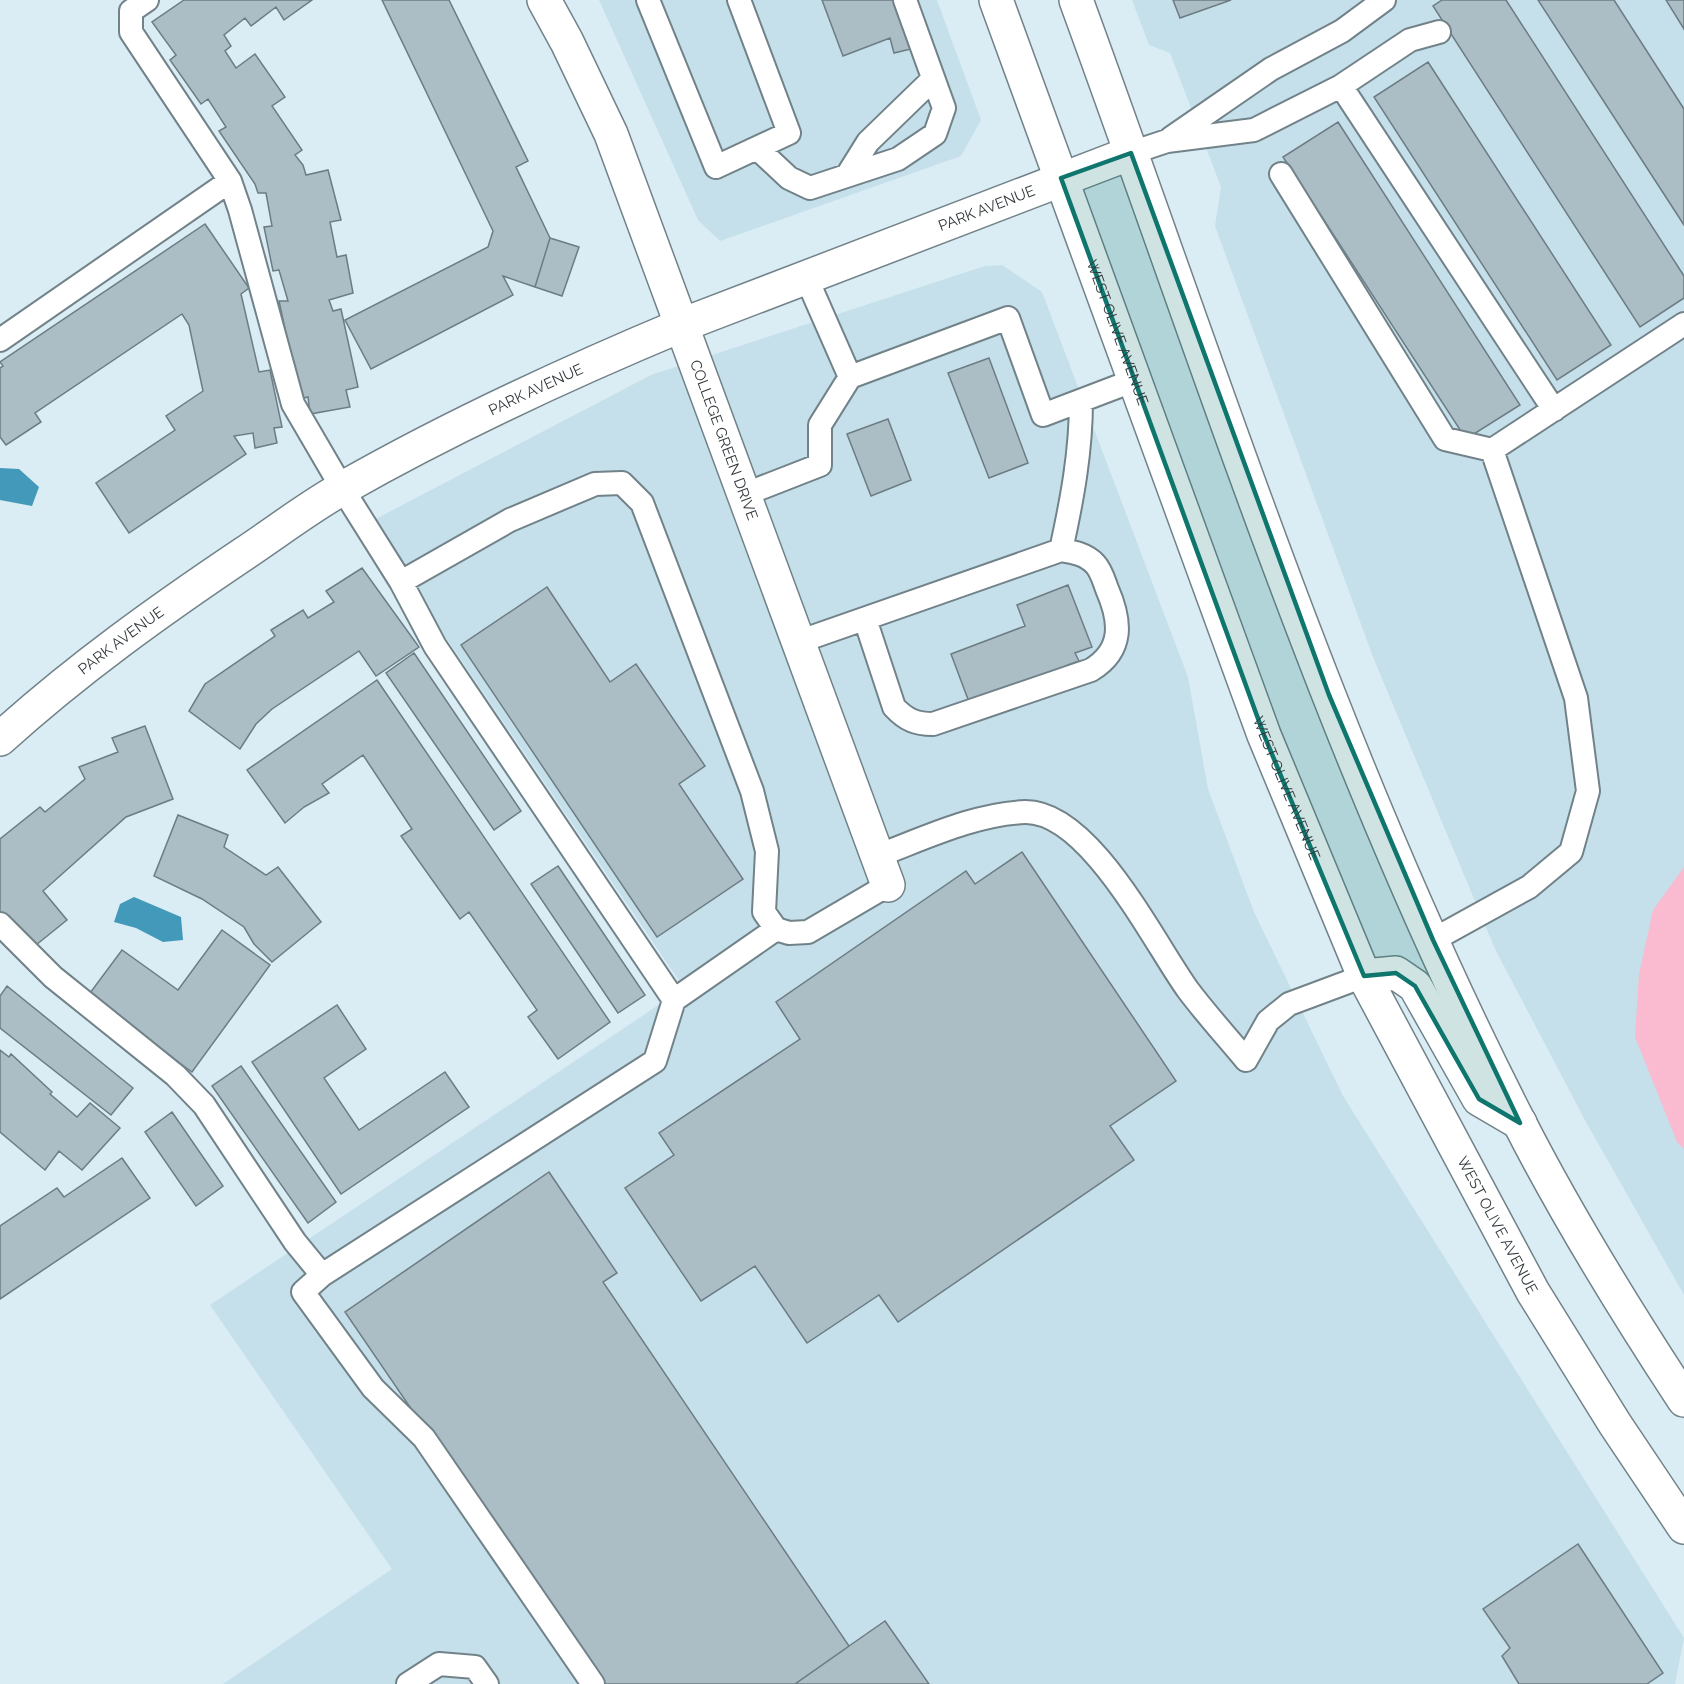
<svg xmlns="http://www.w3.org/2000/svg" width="1684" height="1684" font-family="Raleway,sans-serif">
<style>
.built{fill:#c6e0eb}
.green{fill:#fabacf}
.water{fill:#4299b9}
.building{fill:#abbdc5;stroke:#6c7c83;stroke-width:1.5}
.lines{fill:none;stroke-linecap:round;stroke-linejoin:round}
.lane-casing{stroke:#718289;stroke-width:26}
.street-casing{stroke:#718289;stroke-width:36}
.secondary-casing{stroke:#718289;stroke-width:36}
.lane{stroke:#fff;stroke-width:22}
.street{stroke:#fff;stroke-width:33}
.secondary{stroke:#fff;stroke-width:33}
.marked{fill:#0f766e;fill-opacity:0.2;stroke:#0f766e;stroke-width:4.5;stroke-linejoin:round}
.labels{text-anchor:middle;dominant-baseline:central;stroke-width:6;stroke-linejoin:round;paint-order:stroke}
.street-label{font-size:15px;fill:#32393c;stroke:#daecf4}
</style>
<rect width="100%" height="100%" fill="#daecf4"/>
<path class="built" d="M599 0H937L981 120 961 156 720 241 698 220Z
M1132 0H1684V1295L1586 1122 1495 949 1373 657 1215 226 1221 187 1170 53 1149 45Z
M1002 265 1042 292 1188 677 1208 789 1254 912 1343 1096 1684 1638 1675 1684H223L392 1569 210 1305 684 988 368 523 651 375 985 266Z"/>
<path class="green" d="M1684 867V1149L1677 1142 1635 1037 1639 974 1653 910Z"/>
<path class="water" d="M0 468 19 469 39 487 32 506 0 500Z
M134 897 181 917 183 940 163 942 136 928 114 922 120 904Z"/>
<path class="building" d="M184 0H312L284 20 276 7 251 26 245 18 224 35 231 46 225 51 236 68 255 54 285 97 272 106 302 150 295 155 303 165 306 175 328 170 341 220 330 222 337 257 346 255 353 293 329 300 333 311 341 309 358 387 346 390 350 407 310 414 308 397 300 399 279 301H288L279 270 273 271 264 227 272 226 266 193H258L255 184 219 131 226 127 208 99 201 104 170 60 176 55 152 22Z
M382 0H449L528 161 516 167 550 238 535 287 503 276 513 295 371 369 345 320 488 247 493 231Z
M822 0H899L915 48 894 53 890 38 843 56Z
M1173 0H1231L1180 18Z
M1442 0H1506L1684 276V298L1640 327 1433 6Z
M1538 0H1614L1684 109V225Z
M1666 0H1684V29Z
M1428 62 1611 345 1557 380 1374 97Z
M1338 122 1520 405 1466 439 1283 157Z
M205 224 249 288 241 294 259 372 270 370 282 427 274 428 277 443 255 448 253 433 234 436 246 454 129 533 96 483 175 430 166 416 203 391 189 325 182 314 35 413 41 422 6 445 0 437V368L3 366 0 362Z
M550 238 579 247 562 296 535 287Z
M989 358 1028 463 989 478 948 373Z
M888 419 911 480 871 496 847 434Z
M362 568 419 647 376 676 359 651 272 709 256 724 240 749 189 711 205 684 275 636 271 630 303 610 308 618 334 602 326 591Z
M1068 585 1092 647 1075 653 1079 661 1068 665 1071 672 969 702 951 654 1025 626 1017 605Z
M547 587 610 682 636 664 705 766 679 784 743 879 657 937 461 645Z
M414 653 521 811 494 830 386 673Z
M377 680 610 1022 558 1059 528 1017 537 1010 469 912 460 919 401 836 412 829 363 755 322 784 329 793 304 807 285 823 247 770Z
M145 726 173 799 126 817 43 891 67 920 31 949 0 915V839L40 807 45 812 85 779 79 767 118 752 112 738Z
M178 815 228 835 224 847 266 875 278 867 321 922 272 962 254 944 244 927 202 899 154 876Z
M1022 852 1176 1081 1110 1126 1134 1160 898 1322 879 1295 807 1343 755 1266 701 1301 625 1188 674 1155 659 1133 800 1039 776 1002 966 871 975 884Z
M558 866 645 995 618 1013 531 884Z
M222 930 270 965 192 1072 87 997 122 950 178 990Z
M7 986 133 1088 111 1115 0 1028V996Z
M337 1005 366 1049 324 1078 359 1130 445 1072 469 1107 341 1194 252 1062Z
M0 1050 9 1057 11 1054 52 1092 50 1094 77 1117 90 1103 120 1128 82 1170 59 1151 45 1170 0 1132Z
M241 1066 336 1202 308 1223 212 1086Z
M172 1112 223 1186 196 1206 145 1132Z
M122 1158 150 1198 0 1299V1226L57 1188 64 1197Z
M549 1172 617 1273 603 1282 849 1646 795 1684H599L345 1312Z
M1578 1544 1663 1673 1647 1684H1519L1502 1656 1510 1648 1483 1609Z
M885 1621 929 1684H795L849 1646Z"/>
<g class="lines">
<g class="lane-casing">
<path id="lane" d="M147 0 131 11V32L230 181 240 210 293 404 342 488 401 582 510 520 595 484 622 483 642 503 752 791 767 851 764 912 776 929 789 933 808 932 888 885
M648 0 716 167 789 133 739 0
M1341 86 1554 410
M1171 138 1271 69 1342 31 1384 0
M757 148 789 178 810 188 898 159 935 134 944 108 905 0
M1131 153 1167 141 1254 130 1341 86 1410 40 1439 32
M848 174 868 142 933 79
M1281 174 1445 439 1492 450 1684 324
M806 277 850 377 1008 318 1043 415 1135 380
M0 340 230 181
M743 495 820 465V425L850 377
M1061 550C1072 500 1081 452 1081 401
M401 582 435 646 674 1000 776 929
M798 642 1061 550C1073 552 1086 554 1095 564 1101 570 1104 581 1107 589 1121 621 1124 650 1091 670L933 724C916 724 906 720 894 707L865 619
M877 856C923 839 974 814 1025 812 1090 811 1154 943 1188 990 1206 1014 1227 1037 1246 1060L1268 1021 1289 1004 1364 976
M0 924 53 977 175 1075 204 1105 295 1242 322 1275 303 1292 373 1388 424 1438 593 1684
M1433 940 1529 887 1571 852 1588 791 1576 698 1492 450
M322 1275 655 1061 674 1000
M408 1684 439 1664 475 1667 487 1684"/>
</g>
<g class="street-casing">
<g id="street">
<path id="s1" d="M544 0 567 42 611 134 888 885"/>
<path id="s2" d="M0 739C76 670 160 610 245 553 278 531 309 507 343 488 452 426 567 373 682 325L1131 153"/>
</g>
</g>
<g class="secondary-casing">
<g id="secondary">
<path id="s3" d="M996 0 1264 735 1364 976 1533 1292 1615 1424 1684 1527"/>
<path d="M1076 0C1214 377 1335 764 1519 1122 1568 1218 1625 1310 1684 1400"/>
<path d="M1364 976 1396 973 1415 986 1479 1099 1520 1123"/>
</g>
</g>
<use href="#lane" class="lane"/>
<use href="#street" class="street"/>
<use href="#secondary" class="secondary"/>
</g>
<path class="marked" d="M1131 153 1329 695 1433 940 1520 1123 1479 1099 1415 986 1396 973 1364 976 1264 735 1061 178Z"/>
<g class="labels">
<g class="street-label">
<text stroke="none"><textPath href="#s2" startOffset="1128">PARK AVENUE</textPath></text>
<text stroke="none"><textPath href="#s3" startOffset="354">WEST OLIVE AVENUE</textPath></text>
<text stroke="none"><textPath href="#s2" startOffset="642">PARK AVENUE</textPath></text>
<text stroke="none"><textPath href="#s1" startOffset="476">COLLEGE GREEN DRIVE</textPath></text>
<text stroke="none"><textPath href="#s2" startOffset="156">PARK AVENUE</textPath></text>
<text stroke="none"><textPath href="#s3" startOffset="840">WEST OLIVE AVENUE</textPath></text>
<text stroke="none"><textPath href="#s3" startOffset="1326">WEST OLIVE AVENUE</textPath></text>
</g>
</g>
</svg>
